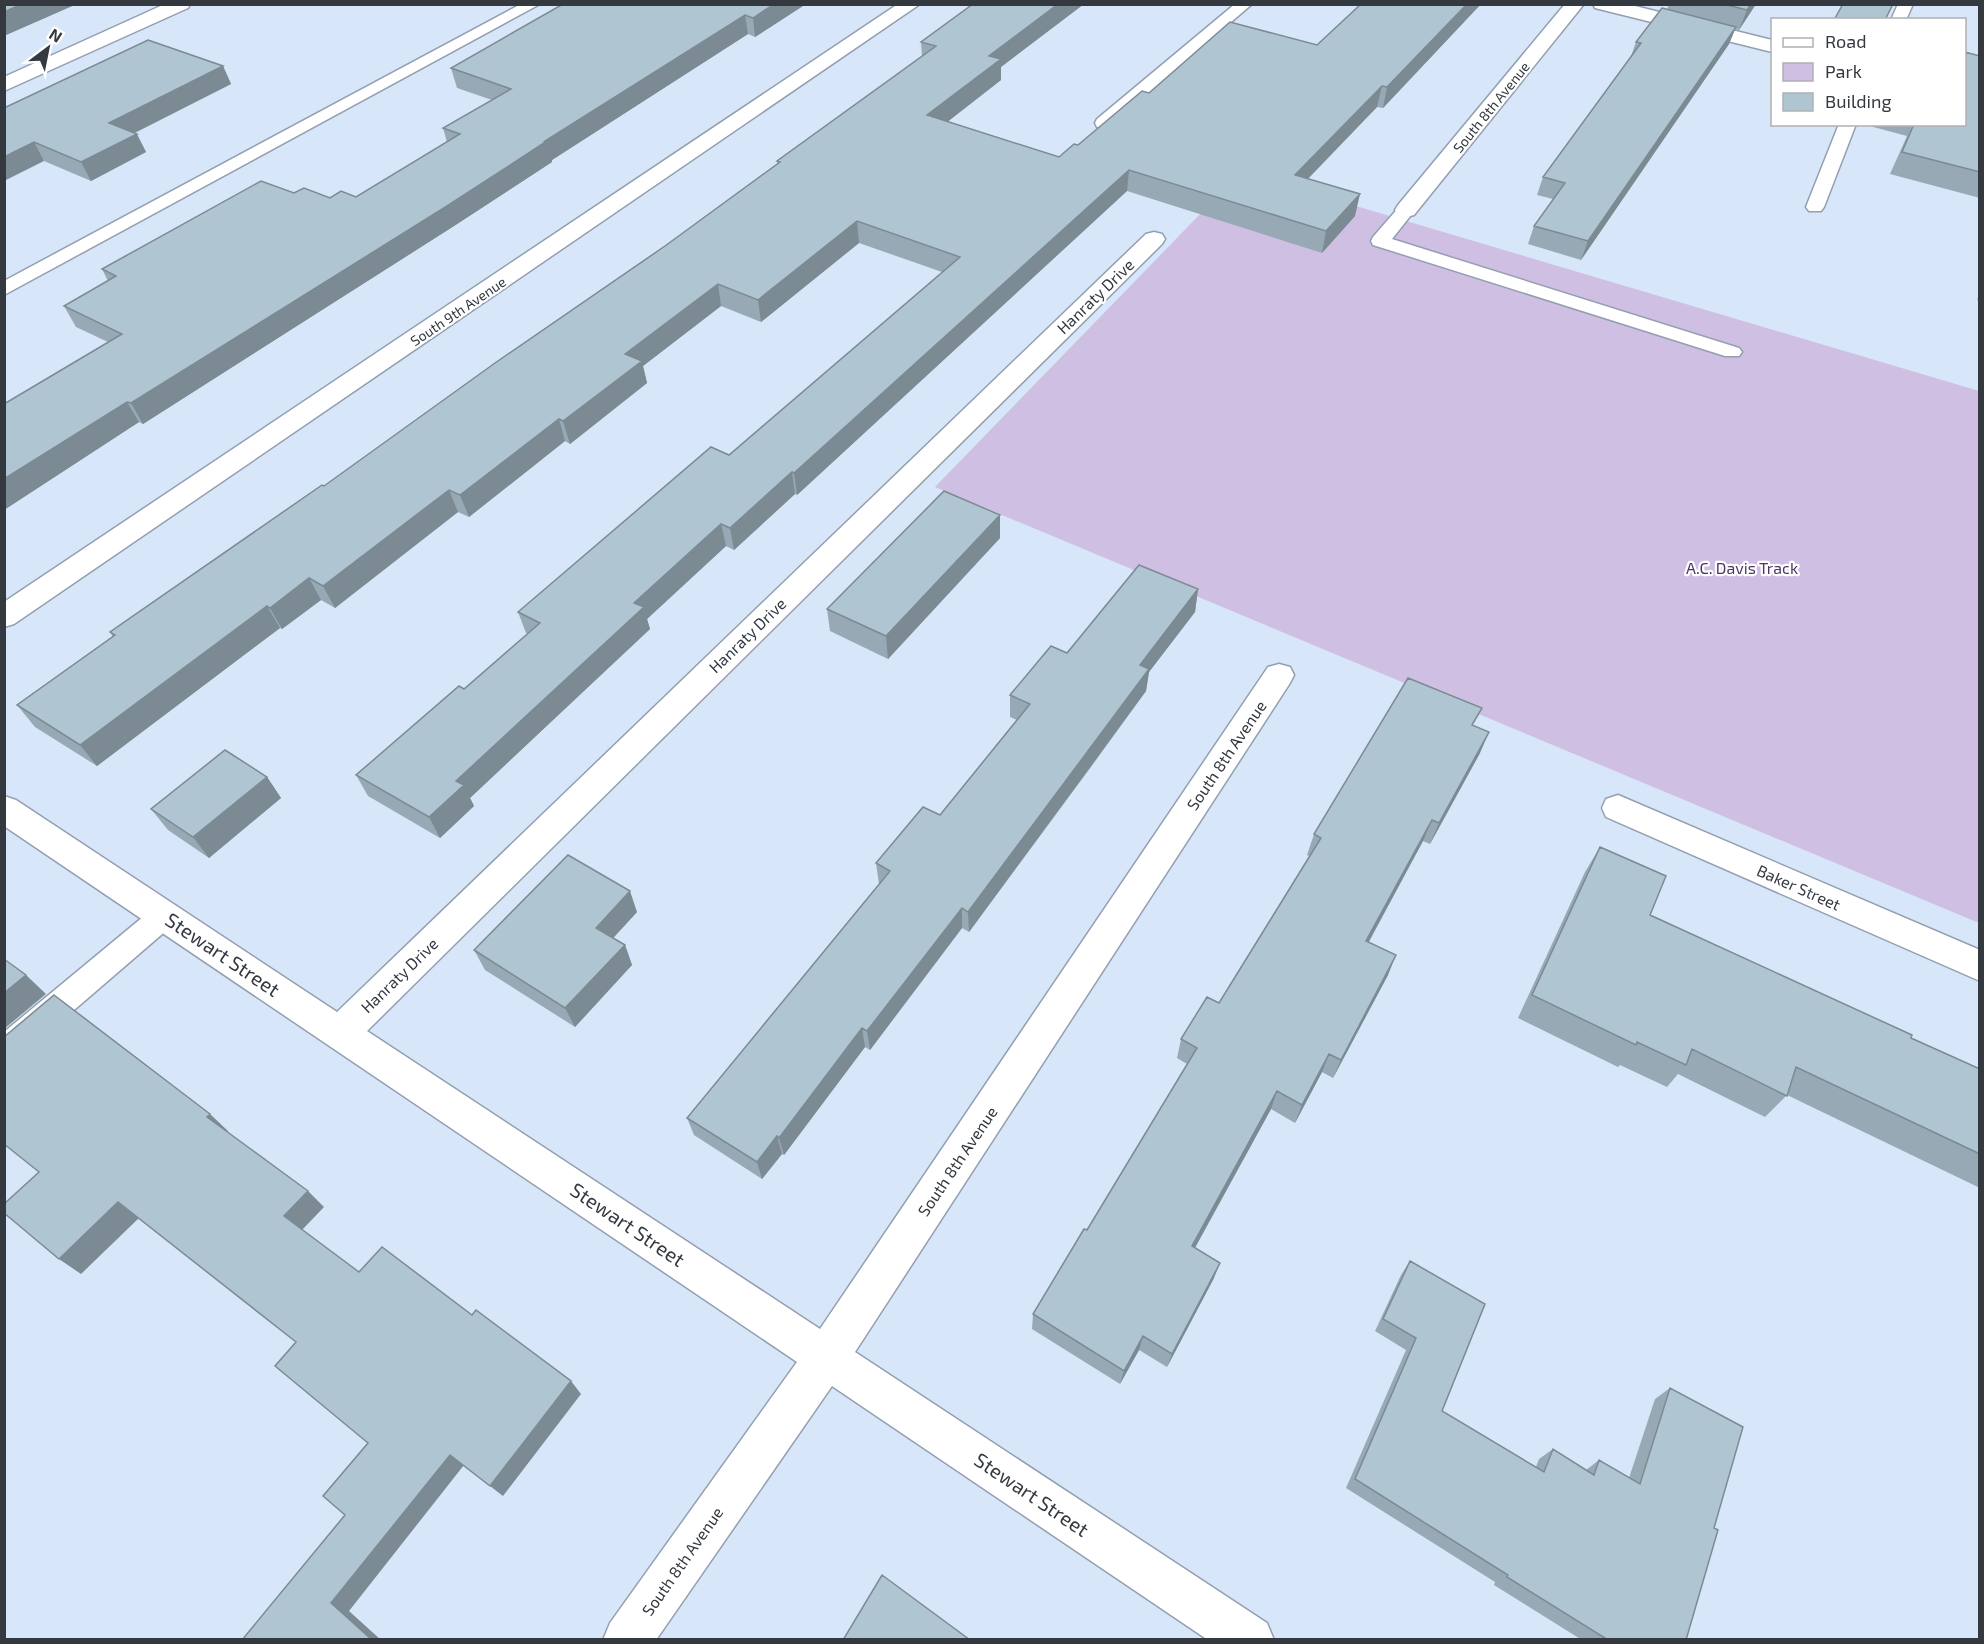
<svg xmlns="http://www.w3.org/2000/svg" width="1984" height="1644" font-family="'Exo 2',sans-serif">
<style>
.green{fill:#cfbfe3}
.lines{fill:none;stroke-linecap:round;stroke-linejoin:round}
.lane-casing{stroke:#939fb1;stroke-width:3}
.street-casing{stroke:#939fb1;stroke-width:3}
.lane{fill:#fff;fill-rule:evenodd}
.street{fill:#fff;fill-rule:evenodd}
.wall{fill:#97a9b5}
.shaded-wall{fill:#7b8a93}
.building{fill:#b0c5d2;stroke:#7b8a93;stroke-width:1.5}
.labels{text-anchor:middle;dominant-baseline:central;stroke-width:4.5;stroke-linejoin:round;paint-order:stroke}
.far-street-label{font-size:14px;fill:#343940;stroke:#fff}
.street-label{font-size:16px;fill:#343940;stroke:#fff}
.park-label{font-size:16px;fill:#4d3666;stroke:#fff}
.near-street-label{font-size:20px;fill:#343940;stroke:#fff}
</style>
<rect width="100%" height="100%" fill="#d8e6f9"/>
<path class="green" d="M1241 172 1979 391V923L935 487Z"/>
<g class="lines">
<g class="lane-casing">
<path id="lane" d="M521 4H540L4 295V281Z
M1235 4H1252L1109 127H1097L1095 123 1097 119Z
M1898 4H1913L1906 20H1891Z
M1839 124H1856L1824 207 1821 211H1809L1806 207Z
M1406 205 1412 206 1415 210 1392 239 1739 348 1742 352 1739 356H1725L1373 245 1371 241 1373 237 1400 206Z
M165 903 175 907 179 915 175 923 15 1061 4 1064V1032L155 907Z"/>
</g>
<g class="street-casing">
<path id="street" d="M165 4H190L188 8 4 91V77Z
M898 4H920L14 624 4 627V602Z
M1565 4H1584L1414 215 1406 217 1398 215 1395 210 1398 205Z
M1593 4H1627L1772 40V52L1595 8Z
M1154 232 1162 234 1165 239 1162 244 367 1031 820 1329 1268 667 1279 664 1290 667 1294 675 1290 683 855 1352 1267 1623 1274 1640H1208L832 1386 656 1640H603L610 1623 797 1362 4 826V796L16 800 337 1012 1146 234Z
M1618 795 1980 950V981L1606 817 1602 808 1606 799Z"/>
</g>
<use href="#lane" class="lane"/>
<use href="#street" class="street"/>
</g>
<path class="wall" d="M806 4 755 37 748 34 552 160V162L454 226 143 424 139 422 4 510V404L108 342 76 327 64 306 108 281 102 269 294 193 330 198 356 197 447 142 443 128 492 100 457 88 451 68Z
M973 4H1084L1001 67V80L947 122 1059 157 1078 145 1149 93 1317 45 1361 4H1481L1383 108 1377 107 1308 179 1355 216 1322 253 1127 191 797 495 795 494 734 550 726 546 647 619 650 629 470 798 474 806 440 838 368 796 356 775 464 689 528 634 526 633 518 612 729 455 942 272 859 243 761 322 721 306 643 366 647 383 570 444 565 441 469 517 458 512 335 608 321 600 282 629 280 628 97 766 35 727 17 705 113 637 110 632 324 486 665 246 777 164V161L922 57 921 42Z
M1669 4H1756L1739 30 1735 29 1729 44 1581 260 1528 244 1534 226 1553 199 1537 195 1543 177 1630 59 1636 42 1667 10Z
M1980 56V198L1890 174 1907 136 1862 124H1965Z
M223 66 231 84 135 133 146 152 91 181 44 161 4 108Z
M1980 292V301L1977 300Z
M1000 515V538L888 659 830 631 827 609Z
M1198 589 1195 612 1149 672 1146 691 1091 767 969 932 962 928 870 1050 865 1047 784 1155 782 1154 762 1179 694 1135 687 1118 879 884 876 863 940 815 1017 720 1010 717V695L1067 653Z
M1474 725 1480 753 1430 844 1423 841 1369 942 1388 975 1333 1078 1322 1072 1295 1123 1271 1109 1195 1248 1214 1278 1167 1367 1139 1350 1120 1384 1032 1329 1033 1314 1087 1230 1187 1064 1177 1058 1181 1039 1219 1003 1309 856 1307 855 1314 834Z
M267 777 281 798 209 858 168 830 151 809Z
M1600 847 1650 915 1911 1038 1980 1069V1188L1787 1095 1765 1117 1678 1074 1667 1087 1620 1065 1618 1067 1518 1018 1585 872Z
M637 912 613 938 625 945 632 965 575 1027 485 970 474 950Z
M1410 1261 1442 1411 1536 1467 1539 1459 1553 1449 1586 1470 1599 1460 1629 1478 1655 1399 1670 1388 1714 1528 1686 1640H1582L1494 1585 1495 1582 1346 1488 1406 1350 1375 1331 1401 1275Z"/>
<path class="shaded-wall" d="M22 4H77L4 36V12Z
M774 4H806L755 37 753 18Z
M1058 4H1084L1001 67V80L928 137 927 115 989 56Z
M1467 4H1481L1383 108 1387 87Z
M1751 4H1756L1739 30 1747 10Z
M745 15 748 34 552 160V162L454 226 143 424 131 403 545 141Z
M1736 27 1729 44 1581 260 1588 241Z
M223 66 231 84 118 141 109 123Z
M1382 86 1377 107 1291 196 1295 175Z
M137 134 146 152 91 181 81 162Z
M34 142 44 161 4 181V157Z
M1129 170 1127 191 797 495 794 473Z
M1360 194 1355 216 1322 253 1326 231Z
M857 221 859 243 761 322 758 300Z
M718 284 721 306 643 366 647 383 570 444 563 421 625 354Z
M127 402 139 422 4 510V479Z
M559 419 565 441 469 517 460 495Z
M792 472 795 494 734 550 730 528Z
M449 490 458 512 335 608 323 586Z
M1000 515V538L888 659 886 636Z
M721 524 726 546 647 619 650 629 470 798 474 806 440 838 429 817 456 781 634 603Z
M309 578 321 600 282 629 270 608Z
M1198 589 1195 612 1149 672 1146 691 969 932 968 912 1140 665Z
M267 606 280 628 97 766 80 745Z
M1489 732 1480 753 1430 844 1439 823Z
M267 777 281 798 209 858 193 837Z
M1432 820 1423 841 1358 961 1366 941Z
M630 891 637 912 604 948 596 928Z
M962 908V928L870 1050 867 1031Z
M625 945 632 965 575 1027 565 1008Z
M1396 955 1388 975 1333 1078 1341 1060Z
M26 975 46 994 4 1029V993Z
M862 1028 865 1047 784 1155 779 1138Z
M1329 1054 1322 1072 1295 1123 1302 1105Z
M1277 1091 1271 1109 1187 1262 1192 1246Z
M210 1114 228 1131 225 1134 207 1117Z
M777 1136 782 1154 762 1179 757 1162Z
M308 1191 324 1207 301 1231 284 1216Z
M118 1202 139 1218 81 1274 59 1259Z
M1220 1263 1214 1278 1167 1367 1172 1354Z
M1143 1336 1139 1350 1120 1384 1124 1371Z
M571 1381 581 1394 503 1496 490 1486Z
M450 1455 464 1465 349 1611 381 1640H372L331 1603Z"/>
<path class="building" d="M4 4H22L4 12Z
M563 4H774L753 18 745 15 545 141H547L447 206 131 403 127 402 4 479V404L122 334 64 306 116 276 102 269 261 181 294 193 304 188 330 198 341 191 356 197 460 134 443 128 511 89 451 68Z
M973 4H1058L989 56 1001 59 927 115 1059 157 1074 144 1078 145 1142 91 1149 93 1230 22 1317 45 1361 4H1467L1387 87 1382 86 1295 175 1360 194 1326 231 1129 170 794 473 792 472 730 528 721 524 634 603 644 607 456 781 464 785 429 817 356 775 459 686 464 689 540 623 518 612 711 447 729 455 960 257 857 221 758 300 718 284 625 354 642 361 563 421 559 419 460 495 449 490 323 586 309 578 270 608 267 606 80 745 17 705 115 635 110 632 322 485 324 486 495 363 665 246 780 162 777 161 936 46 921 42Z
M1723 4H1751L1747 10Z
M1843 4H1893L1885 20H1834Z
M1662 8 1736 27 1588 241 1534 226 1565 183 1543 177 1641 43 1636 42Z
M148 40 223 66 109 123 137 134 81 162 34 142 4 157V108Z
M1965 52 1980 56V172L1902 152 1914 124H1965Z
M944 491 1000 515 886 636 827 609Z
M1139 565 1198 589 1140 665 1149 669 968 912 962 908 867 1031 862 1028 779 1138 777 1136 757 1162 687 1118 890 871 876 863 923 807 940 815 1030 704 1010 695 1051 646 1067 653Z
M1408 678 1482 708 1472 725 1489 732 1439 823 1432 820 1366 941 1396 955 1341 1060 1329 1054 1302 1105 1277 1091 1192 1246 1220 1263 1172 1354 1143 1336 1124 1371 1033 1314 1084 1229 1087 1230 1197 1048 1181 1039 1207 997 1219 1003 1321 838 1314 834Z
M225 750 267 777 193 837 151 809Z
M1600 847 1666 876 1650 915 1912 1035 1911 1038 1980 1069V1154L1796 1067 1787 1096 1692 1049 1686 1065 1637 1042 1636 1045 1532 995Z
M568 855 630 891 596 928 625 945 565 1008 474 950Z
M4 959 26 975 4 993Z
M54 995 210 1114 207 1117 308 1191 284 1216 359 1272 382 1247 472 1315 476 1310 571 1381 490 1486 450 1455 331 1603 372 1640H242L345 1515 323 1496 368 1443 275 1366 296 1342 118 1202 59 1259 4 1213V1204L39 1172 4 1144V1037Z
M1410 1261 1485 1304 1442 1411 1544 1472 1553 1449 1594 1475 1599 1460 1640 1484 1670 1388 1743 1427 1714 1528 1718 1530 1686 1640H1608L1507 1577 1508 1575 1355 1479 1416 1338 1383 1319Z
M882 1575 970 1640H843Z"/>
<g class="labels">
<g class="far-street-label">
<text transform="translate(1491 107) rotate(-51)">South 8th Avenue</text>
<text transform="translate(458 311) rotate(-34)">South 9th Avenue</text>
</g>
<g class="street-label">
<text transform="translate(1095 296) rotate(-44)">Hanraty Drive</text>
<text transform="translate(747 635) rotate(-44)">Hanraty Drive</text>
<text transform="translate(1226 755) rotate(-56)">South 8th Avenue</text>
<text transform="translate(1799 887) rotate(24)">Baker Street</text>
<text transform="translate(399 975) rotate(-44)">Hanraty Drive</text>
<text transform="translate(957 1161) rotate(-56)">South 8th Avenue</text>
<text transform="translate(682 1561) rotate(-55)">South 8th Avenue</text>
</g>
<g class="park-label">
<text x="1742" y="567">A.C. Davis Track</text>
</g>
<g class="near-street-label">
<text transform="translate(223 954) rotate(34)">Stewart Street</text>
<text transform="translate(628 1224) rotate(34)">Stewart Street</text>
<text transform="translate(1032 1494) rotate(34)">Stewart Street</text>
</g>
</g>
<rect width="1984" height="1644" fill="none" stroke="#343940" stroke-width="12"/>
<rect x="1771" y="18" width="195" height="108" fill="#ffffff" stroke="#aeb0b3" stroke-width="1.5"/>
<rect x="1783" y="38" width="30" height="9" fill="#ffffff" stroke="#aeb0b3" stroke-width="1.5"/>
<text x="1825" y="48" font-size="18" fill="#343940">Road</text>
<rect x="1783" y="63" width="30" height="18" fill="#cfbfe3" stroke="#aeb0b3" stroke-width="1.5"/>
<text x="1825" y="78" font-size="18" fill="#343940">Park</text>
<rect x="1783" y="93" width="30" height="18" fill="#b0c5d2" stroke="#aeb0b3" stroke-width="1.5"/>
<text x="1825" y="108" font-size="18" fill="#343940">Building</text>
<g transform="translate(48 48) rotate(32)" stroke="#ffffff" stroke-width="4.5" paint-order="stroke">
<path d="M0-4.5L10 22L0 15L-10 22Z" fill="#343940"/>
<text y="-9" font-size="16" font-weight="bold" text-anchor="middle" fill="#343940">N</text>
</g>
</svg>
